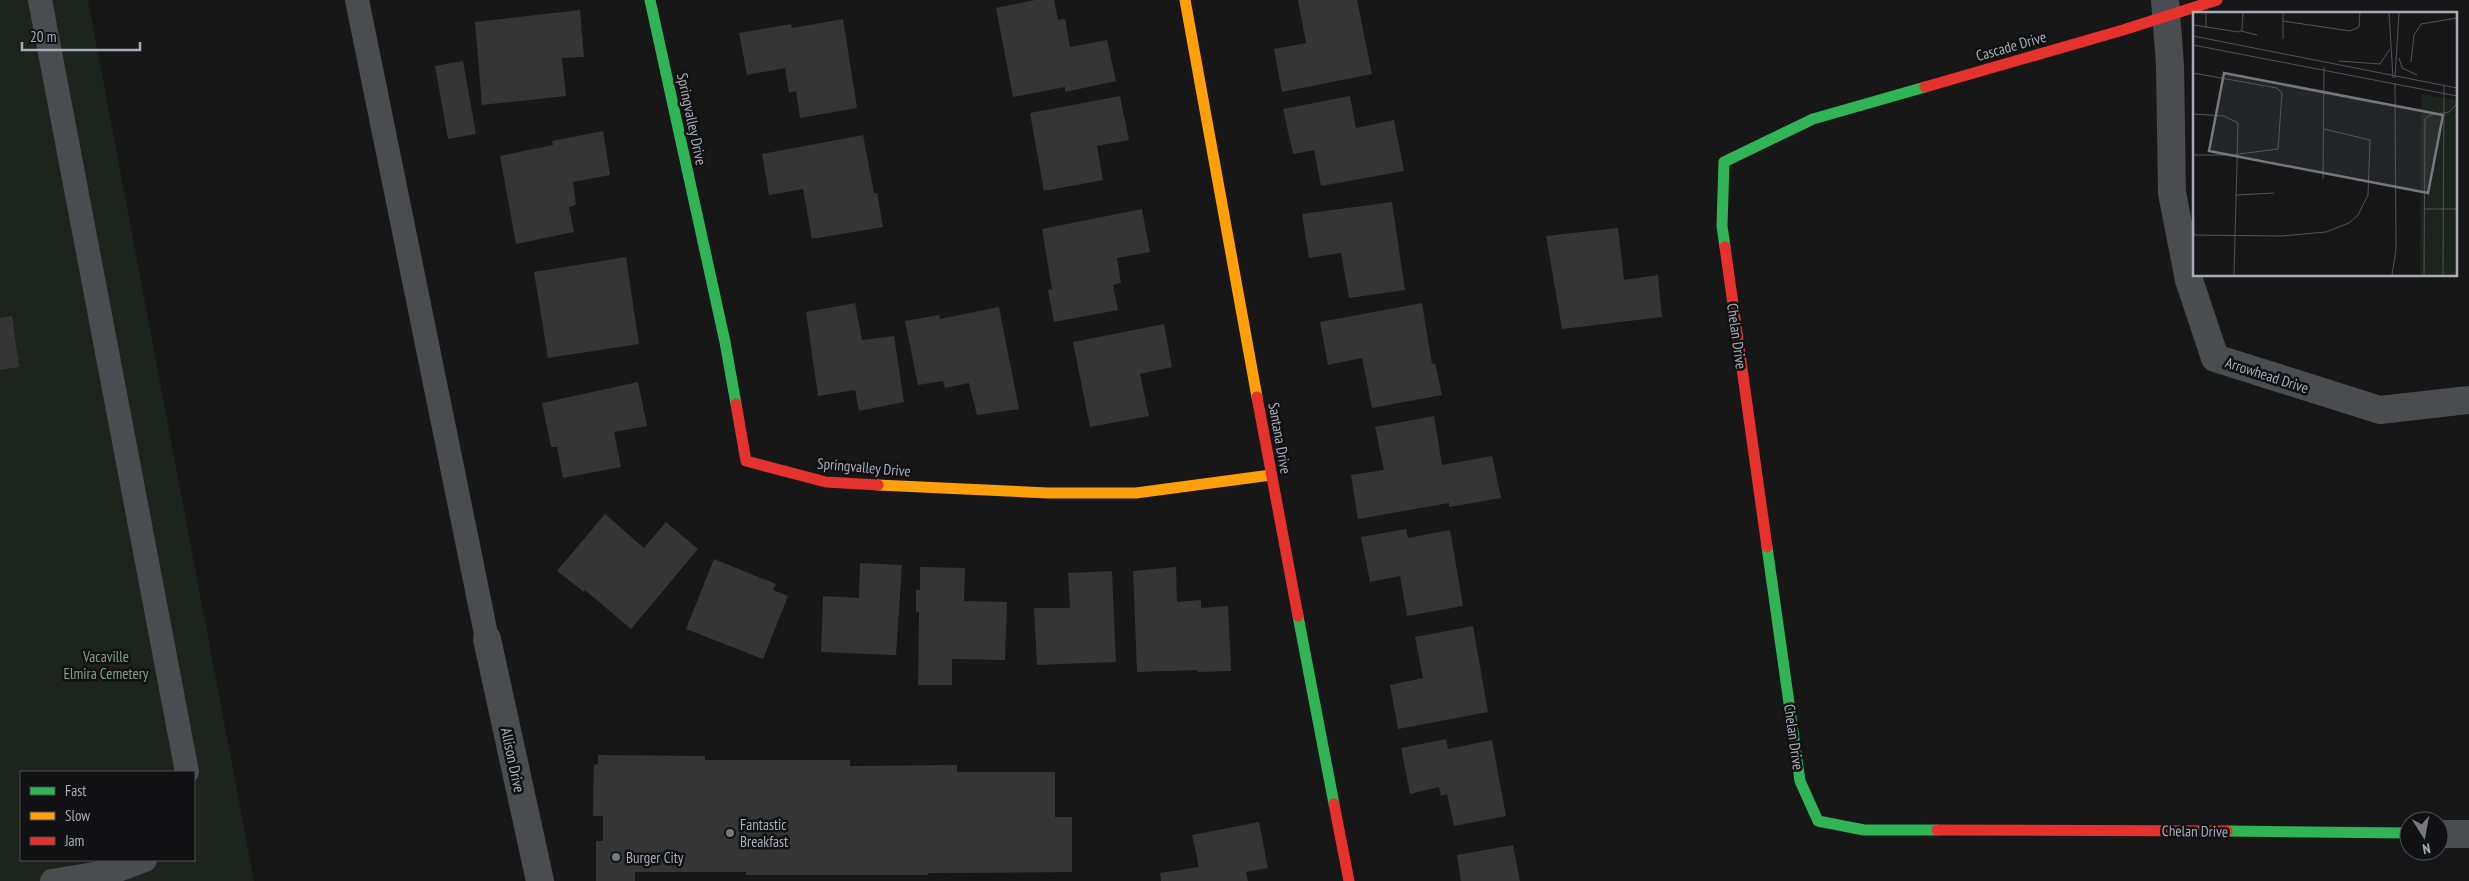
<svg xmlns="http://www.w3.org/2000/svg" width="2469" height="881" font-family="'PT Sans Narrow',sans-serif">
<style>
.green{fill:#1d241e;fill-rule:evenodd}
.building{fill:#353536}
.lines{fill:none;stroke-linecap:round;stroke-linejoin:round}
.lane{stroke:#4b4c50;stroke-width:24}
.street{stroke:#4b4c50;stroke-width:28}
.fast{stroke:#30b455;stroke-width:11}
.slow{stroke:#ff9f0a;stroke-width:11}
.jam{stroke:#e5322d;stroke-width:11}
.poi-dot{fill:#757880;stroke:#111113;stroke-width:2}
.labels{text-anchor:middle;dominant-baseline:central;stroke-width:5;stroke-linejoin:round;paint-order:stroke}
.street-label{font-size:15px;fill:#a8adb8;stroke:#111113}
.park-label{font-size:15px;fill:#7fa381;stroke:#111113}
.poi-label{font-size:15px;fill:#a8adb8;stroke:#111113;text-anchor:start}
.inset-road{fill:none;stroke:#515357;stroke-width:1}
.view{fill:#757880;fill-opacity:0.15;stroke:#757880;stroke-width:2.5}
.inset-edge{fill:none;stroke:#a8adb8;stroke-width:2.5}
</style>
<rect width="100%" height="100%" fill="#171717"/>
<path class="green" d="M0 0H88L254 881H0ZM21 772H194V860H21Z"/>
<path class="building" d="M1035 0H1054L1058 20 1065 19 1070 47 1107 40 1116 81 1065 92V87L1013 97 996 8Z
M1298 0H1357L1372 74 1282 92 1274 49 1306 43Z
M580 10 584 57 562 58 566 96 482 105 475 22Z
M843 19 857 108 800 118 796 91 789 93 785 68 747 75 739 33 791 24 792 28Z
M463 61 476 134 448 139 435 66Z
M1120 96 1129 140 1097 146 1103 180 1044 191 1030 113Z
M1350 96 1356 128 1394 120 1404 171 1321 186 1314 150 1293 154 1283 109Z
M603 131 610 175 573 182 576 205 569 207 574 232 516 244 500 156 553 145 552 141Z
M863 135 874 193H877L883 227 812 239 803 189 769 195 762 154Z
M1392 202 1405 290 1349 298 1341 253 1309 258 1302 214Z
M1142 209 1150 252 1117 258 1121 283 1113 285 1118 310 1054 322 1048 290 1052 289 1042 229Z
M1618 228 1624 280 1658 275 1662 317 1562 329 1546 236Z
M626 257 639 344 548 358 534 272Z
M855 303 862 340 894 336 904 402 859 411 855 390 818 396 806 312Z
M1422 303 1432 364 1435 363 1442 395 1372 408 1362 358 1328 365 1320 322Z
M999 307 1019 409 977 415 969 383 945 388 943 381 918 385 905 321 939 315 940 319Z
M12 316 19 367 0 370V318Z
M1164 324 1172 367 1140 374 1149 416 1090 427 1073 342Z
M638 382 647 426 614 432 621 467 563 478 557 447H551L542 403Z
M1434 416 1442 465 1492 456 1501 498 1449 507V503L1358 519 1351 475 1384 470 1375 427Z
M605 514 644 548 666 522 698 549 631 629 585 590 584 592 557 571Z
M1406 529 1408 538 1450 530 1463 606 1407 616 1400 576 1370 582 1361 537Z
M714 559 776 584 773 590 788 596 763 659 686 629Z
M860 563 902 565 896 655 821 652 823 596 859 598Z
M920 567 965 568 964 601 1007 602 1005 660 952 659V685H918L919 612H916V590H920Z
M1176 567 1177 602 1201 600V608L1228 606 1231 671 1198 672 1197 670 1137 672 1133 571Z
M1112 571 1116 662 1037 665 1034 608H1070L1068 573Z
M1473 626 1488 712 1398 729 1390 685 1423 678 1415 637Z
M1446 739 1448 749 1492 740 1506 816 1454 826 1447 794 1441 796 1439 787 1410 794 1401 748Z
M598 755 705 756V760H850V766L957 765V772H1055V817H1072V872L928 873V875H746V872H635V881H596V841H603V816H593L594 765 598 764Z
M1259 822 1268 868 1246 872 1248 881H1161L1160 873 1199 867 1192 835Z
M1513 845 1520 881H1461L1457 855Z"/>
<g class="lines">
<path class="lane" d="M40 0 187 772
M357 0 487 639
M52 881 118 870 145 860"/>
<path class="street" d="M2165 0 2170 65 2172 193 2189 280 2215 358 2380 410 2469 400
M487 639 540 881
M2439 834H2469"/>
<path class="fast" d="M650 0 725 342 736 404
M1725 247 1722 226 1724 162 1813 119 1925 87
M1767 547 1800 781 1818 821 1864 830H1937
M1298 616 1334 804
M2227 831 2409 833"/>
<path class="slow" d="M1185 0 1257 397
M878 485 1048 493H1136L1271 475"/>
<path class="jam" d="M1925 87 2123 30 2217 0
M1725 247 1767 547
M1257 397 1298 616
M736 404 746 461 826 482 878 485
M1334 804 1349 881
M1937 830 2227 831"/>
</g>
<g class="poi-dot">
<circle cx="730" cy="833" r="5"/>
<circle cx="616" cy="857" r="5"/>
</g>
<g class="labels">
<g class="street-label">
<text transform="translate(2011 46) rotate(-16)">Cascade Drive</text>
<text transform="translate(692 119) rotate(78)">Springvalley Drive</text>
<text transform="translate(1737 336) rotate(82)">Chelan Drive</text>
<text transform="translate(2267 375) rotate(18)">Arrowhead Drive</text>
<text transform="translate(1280 438) rotate(80)">Santana Drive</text>
<text transform="translate(864 467) rotate(5)">Springvalley Drive</text>
<text transform="translate(1794 737) rotate(82)">Chelan Drive</text>
<text transform="translate(513 760) rotate(78)">Allison Drive</text>
<text transform="translate(2195 831) rotate(1)">Chelan Drive</text>
</g>
<g class="park-label">
<text x="106" y="656">Vacaville<tspan x="106" dy="17">Elmira Cemetery</tspan></text>
</g>
<g class="poi-label">
<text x="740" y="824">Fantastic<tspan x="740" dy="17">Breakfast</tspan></text>
<text x="626" y="857">Burger City</text>
</g>
</g>
<g transform="translate(2193 12)">
<rect width="264" height="264" fill="#171717"/>
<path d="M228 82 264 88V263H227Z" fill="#1d241e"/>
<path class="inset-road" d="M196 0 200 66M90 9 157 19 166 15 167 0M1 13 45 20 49 18 50 0M13 16V0M48 19 64 23M0 24 264 76M90 27V0M0 33 264 84M206 46 209 56 224 63M146 49 187 52 197 37M218 50 221 23 228 12 264 6M0 61 84 76 89 81 85 137 38 143H0M202 66 206 0M0 102 31 104 45 111 41 263M130 167 131 55M43 183 81 181M0 184 1 223M231 197H264M0 223 89 224 133 220 156 211 165 203 175 183 177 128 131 117M199 263 203 238 202 71M231 263 232 107 237 103 256 100 264 92M250 263 251 73"/>
<path class="view" d="M31 61 250 103 235 181 16 139Z"/>
<rect width="264" height="264" class="inset-edge"/>
</g>
<rect x="20" y="771" width="175" height="90" fill="#111113" stroke="#4d4f55"/>
<rect x="30" y="787" width="25" height="8" fill="#30b455" stroke="#4d4f55"/>
<text x="65" y="796" font-size="15" fill="#a8adb8">Fast</text>
<rect x="30" y="812" width="25" height="8" fill="#ff9f0a" stroke="#4d4f55"/>
<text x="65" y="821" font-size="15" fill="#a8adb8">Slow</text>
<rect x="30" y="837" width="25" height="8" fill="#e5322d" stroke="#4d4f55"/>
<text x="65" y="846" font-size="15" fill="#a8adb8">Jam</text>
<g transform="translate(2424 836) rotate(169)"><circle r="24" fill="#111113" stroke="#4d4f55"/>
<path d="M0-4L9 19L0 12L-9 19Z" fill="#757880"/>
<text y="-8" font-size="14" font-weight="bold" text-anchor="middle" fill="#a8adb8">N</text>
</g>
<path d="M22 42v8h118v-8" fill="none" stroke="#a8adb8" stroke-width="2.5"/>
<text x="30" y="42" font-size="15" fill="#a8adb8" stroke="#111113" stroke-width="4" paint-order="stroke">20 m</text>
</svg>
